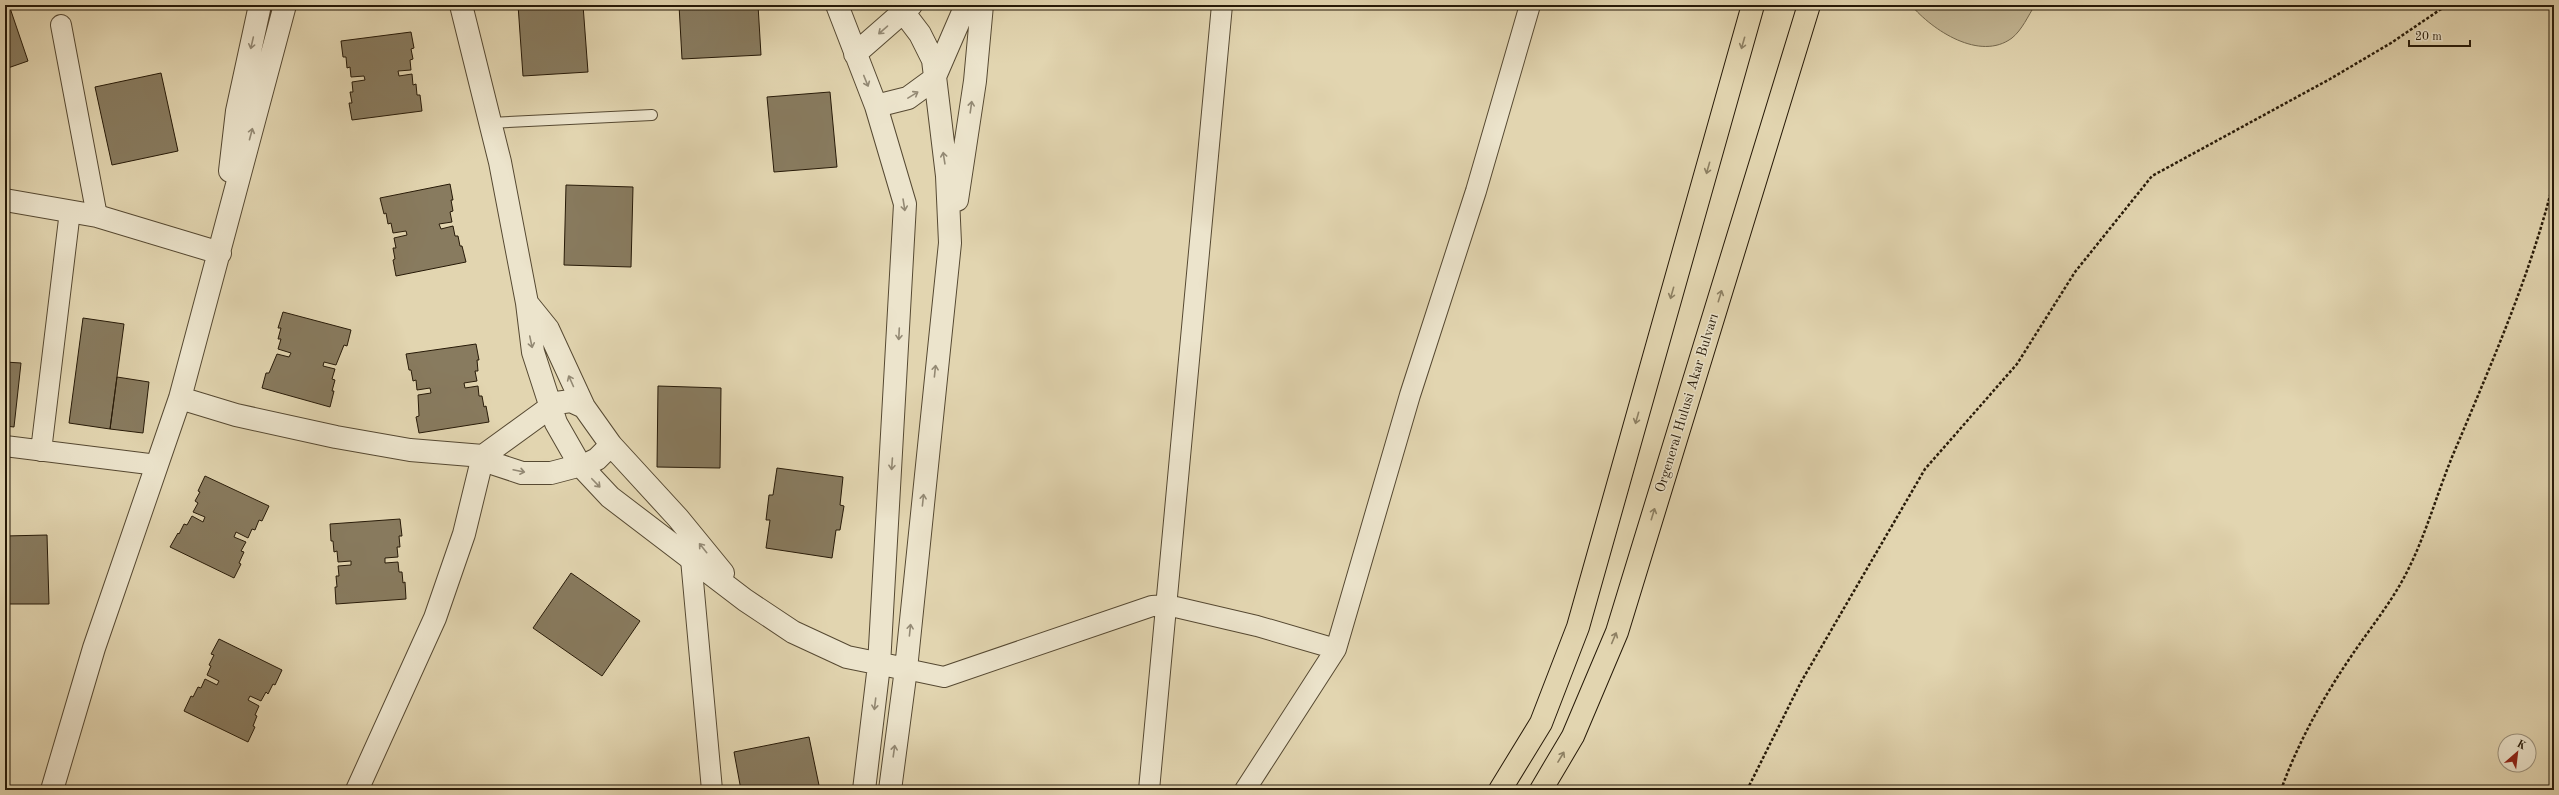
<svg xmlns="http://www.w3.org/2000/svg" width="2559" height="795" font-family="'Old Standard TT',serif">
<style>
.green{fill:#c2b593;stroke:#74684e}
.building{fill:#887b5f;stroke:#271a08}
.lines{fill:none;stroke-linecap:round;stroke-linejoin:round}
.service-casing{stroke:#564932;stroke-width:12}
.minor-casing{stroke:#564932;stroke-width:22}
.tertiary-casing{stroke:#564932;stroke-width:24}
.primary-casing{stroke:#271a08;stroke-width:24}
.path{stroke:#271a08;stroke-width:2.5;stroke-dasharray:3 2;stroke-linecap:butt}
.service{stroke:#ece4cc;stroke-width:10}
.minor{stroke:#ece4cc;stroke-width:20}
.tertiary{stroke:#ece4cc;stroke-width:22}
.primary{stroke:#e2d5b0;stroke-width:22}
.oneway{stroke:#938974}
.oneway2{stroke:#8e8164}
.labels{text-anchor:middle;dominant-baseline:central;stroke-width:3;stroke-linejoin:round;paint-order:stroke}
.street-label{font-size:14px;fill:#271a08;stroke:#ece4cc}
</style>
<rect width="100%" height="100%" fill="#e2d5b0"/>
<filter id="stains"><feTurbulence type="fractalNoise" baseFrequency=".005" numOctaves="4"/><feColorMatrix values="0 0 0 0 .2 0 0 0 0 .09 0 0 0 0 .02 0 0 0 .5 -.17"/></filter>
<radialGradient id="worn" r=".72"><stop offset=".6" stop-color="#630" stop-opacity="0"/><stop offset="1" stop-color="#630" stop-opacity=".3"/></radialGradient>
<path class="green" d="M1911 5H2035C2028 16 2022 30 2012 38 1980 62 1932 30 1911 5Z"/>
<path class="building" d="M5 5H9L28 61 5 69Z
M518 5H583L588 72 523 76Z
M679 5H758L761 55 682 59Z
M411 32 414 48 411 49 413 59 410 60 411 70 398 71 399 76 412 74 413 85 416 84 417 95H420L422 111 352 120 349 103H352L350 92H353L352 82 365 80 364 76 351 77 350 67 347 68 346 57H343L341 41Z
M161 73 178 151 112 165 95 87Z
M830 92 837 167 774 172 767 97Z
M450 184 453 200H451L453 211 450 212 452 222 439 224 441 229 453 226 455 236H458L460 246H462L466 262 396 276 393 260 395 259 393 248H396L394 238 407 235 406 231 393 233 391 223 388 224 386 213 384 214 380 198Z
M566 185 633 187 631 267 564 265Z
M283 312 351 330 347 346 344 345 336 365 324 362 323 366 335 369 332 379 335 380 332 391H334L330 407 262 388 266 373H269L277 354 289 357 291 353 278 349 281 339H278L281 328H278Z
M83 318 124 324 110 429 69 423Z
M476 344 479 360H477L478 371H475L477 381 464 383 465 388 478 386 479 396H482L484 407 486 406 489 422 419 433 416 417 419 416 418 395 431 393 430 388 417 390 416 380 413 381 411 370H409L406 354Z
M5 362 21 363 14 427 5 426Z
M117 377 149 382 143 433 110 429Z
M658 386 721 388 720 468 657 467Z
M777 468 843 477 840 505 844 506 840 530H836L832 558 766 548 770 520H766L769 495H773Z
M205 476 269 506 262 521 259 520 255 530 252 529 248 538 236 532 234 537 246 542 241 551 244 552 239 563 241 564 234 578 170 547 178 533 179 534 184 524 187 525 192 516 203 522 205 517 193 512 198 503 195 501 200 492 198 491Z
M400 519 402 536H399L400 547H397L398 557 385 558V563L398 562 399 572H402L403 583 405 582 406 599 336 604 335 587H337L336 576H339L338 566 351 565V561L338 562 337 551 334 552 333 541H331L330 524Z
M47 535 49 604H5V536Z
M571 573 640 621 602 676 533 628Z
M219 639 282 670 275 685 273 684 268 694 266 692 261 701 250 696 248 700 259 706 255 715 257 716 253 726 255 727 248 742 184 711 191 696 193 697 198 687 201 688 205 679 217 685 219 681 207 675 211 666 209 665 214 655 211 654Z
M809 737 820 790H741L734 752Z"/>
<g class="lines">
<g class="service-casing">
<path id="service" d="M490 123 652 115"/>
</g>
<g class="minor-casing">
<path id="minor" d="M61 25 97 216
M5 446 157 465
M41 451 70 211
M691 559 712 790
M906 669 944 677 1152 606 1167 605 1257 626 1336 649
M1149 790 1222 5
M1245 790 1336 649 1410 395 1476 191 1530 5"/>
</g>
<g class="tertiary-casing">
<path id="tertiary" d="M461 5 500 162 527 303 533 352 556 423 580 465 610 497 745 600 793 632 847 657 906 669
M837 5 876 106 905 204 879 665 864 790
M855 54 911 5
M876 106 908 98 934 79 966 5
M230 171 237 111 260 5
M5 200 97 216 220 253
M957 200 975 81 982 5
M527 303 548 329 584 407 611 445 678 518 723 573
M180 398 236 415 336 437 410 450 483 456 495 464 522 473H551L589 463 597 459 611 445
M52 790 94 648 180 398 285 5
M357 790 435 618 464 534 483 456 556 403 571 401 584 407
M890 790 906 669 950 243 947 176 933 60 920 34 898 5"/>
</g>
<g class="primary-casing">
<path id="primary" d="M1500 790 1541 723 1578 627 1753 5
M1541 790 1573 736 1617 632 1809 5"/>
</g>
<path class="path" d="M1747 790 1801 682 1925 469 2017 364 2075 272 2152 176 2330 79 2391 43 2447 5
M2281 790C2297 745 2321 701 2348 661 2365 635 2385 611 2401 583 2426 539 2437 490 2458 443 2495 355 2531 273 2554 180"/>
<use href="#service" class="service"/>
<use href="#minor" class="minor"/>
<use href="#tertiary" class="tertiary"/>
<use href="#primary" class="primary"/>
</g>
<defs><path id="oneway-shaft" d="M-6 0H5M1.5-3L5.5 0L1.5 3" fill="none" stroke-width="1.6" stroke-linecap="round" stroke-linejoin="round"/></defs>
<g class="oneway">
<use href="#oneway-shaft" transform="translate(883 30) rotate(139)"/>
<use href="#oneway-shaft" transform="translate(252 43) rotate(103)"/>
<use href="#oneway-shaft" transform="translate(866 81) rotate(68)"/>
<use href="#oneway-shaft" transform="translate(913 95) rotate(-31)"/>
<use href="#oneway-shaft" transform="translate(971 107) rotate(-82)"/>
<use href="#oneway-shaft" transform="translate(251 134) rotate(-75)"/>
<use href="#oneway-shaft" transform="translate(944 158) rotate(-99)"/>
<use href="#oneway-shaft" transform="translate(904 205) rotate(81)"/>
<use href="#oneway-shaft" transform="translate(899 334) rotate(93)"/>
<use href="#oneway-shaft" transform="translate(531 342) rotate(78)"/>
<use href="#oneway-shaft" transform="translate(935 371) rotate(-84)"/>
<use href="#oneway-shaft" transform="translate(571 381) rotate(-114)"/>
<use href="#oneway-shaft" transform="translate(892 464) rotate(94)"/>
<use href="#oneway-shaft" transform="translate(519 471) rotate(12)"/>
<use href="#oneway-shaft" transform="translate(596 483) rotate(46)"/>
<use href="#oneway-shaft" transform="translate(923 500) rotate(-84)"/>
<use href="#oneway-shaft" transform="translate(703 548) rotate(-129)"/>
<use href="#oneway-shaft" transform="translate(910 630) rotate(-84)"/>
<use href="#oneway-shaft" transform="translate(875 704) rotate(97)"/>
<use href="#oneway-shaft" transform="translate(894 751) rotate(-82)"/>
</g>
<g class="oneway2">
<use href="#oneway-shaft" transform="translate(1743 43) rotate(106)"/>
<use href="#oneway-shaft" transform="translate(1708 168) rotate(106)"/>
<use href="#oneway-shaft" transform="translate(1672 293) rotate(106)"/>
<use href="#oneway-shaft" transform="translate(1720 296) rotate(-73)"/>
<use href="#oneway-shaft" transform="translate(1637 418) rotate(106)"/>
<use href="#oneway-shaft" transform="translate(1653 514) rotate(-73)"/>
<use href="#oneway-shaft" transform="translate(1614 638) rotate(-67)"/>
<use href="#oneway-shaft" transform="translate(1561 757) rotate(-59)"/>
</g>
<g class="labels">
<g class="street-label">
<text transform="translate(1687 403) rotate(-73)">Orgeneral Hulusi Akar Bulvarı</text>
</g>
</g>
<rect width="2559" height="795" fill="none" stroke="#e2d5b0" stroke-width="20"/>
<rect x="6" y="6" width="2547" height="783" fill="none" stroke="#271a08" stroke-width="2"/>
<rect x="10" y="10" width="2539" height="775" fill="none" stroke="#271a08"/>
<g transform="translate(2517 753) rotate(28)"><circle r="19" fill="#ece4cc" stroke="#9d937e"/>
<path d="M0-3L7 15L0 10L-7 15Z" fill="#8f2418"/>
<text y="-6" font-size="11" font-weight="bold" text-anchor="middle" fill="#271a08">K</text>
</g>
<path d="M2409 40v6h61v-6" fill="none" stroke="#271a08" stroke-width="2"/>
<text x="2415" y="40" font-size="12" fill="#271a08" stroke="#ece4cc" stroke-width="3" paint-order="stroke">20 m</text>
<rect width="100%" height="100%" filter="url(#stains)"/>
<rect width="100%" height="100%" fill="url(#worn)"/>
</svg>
